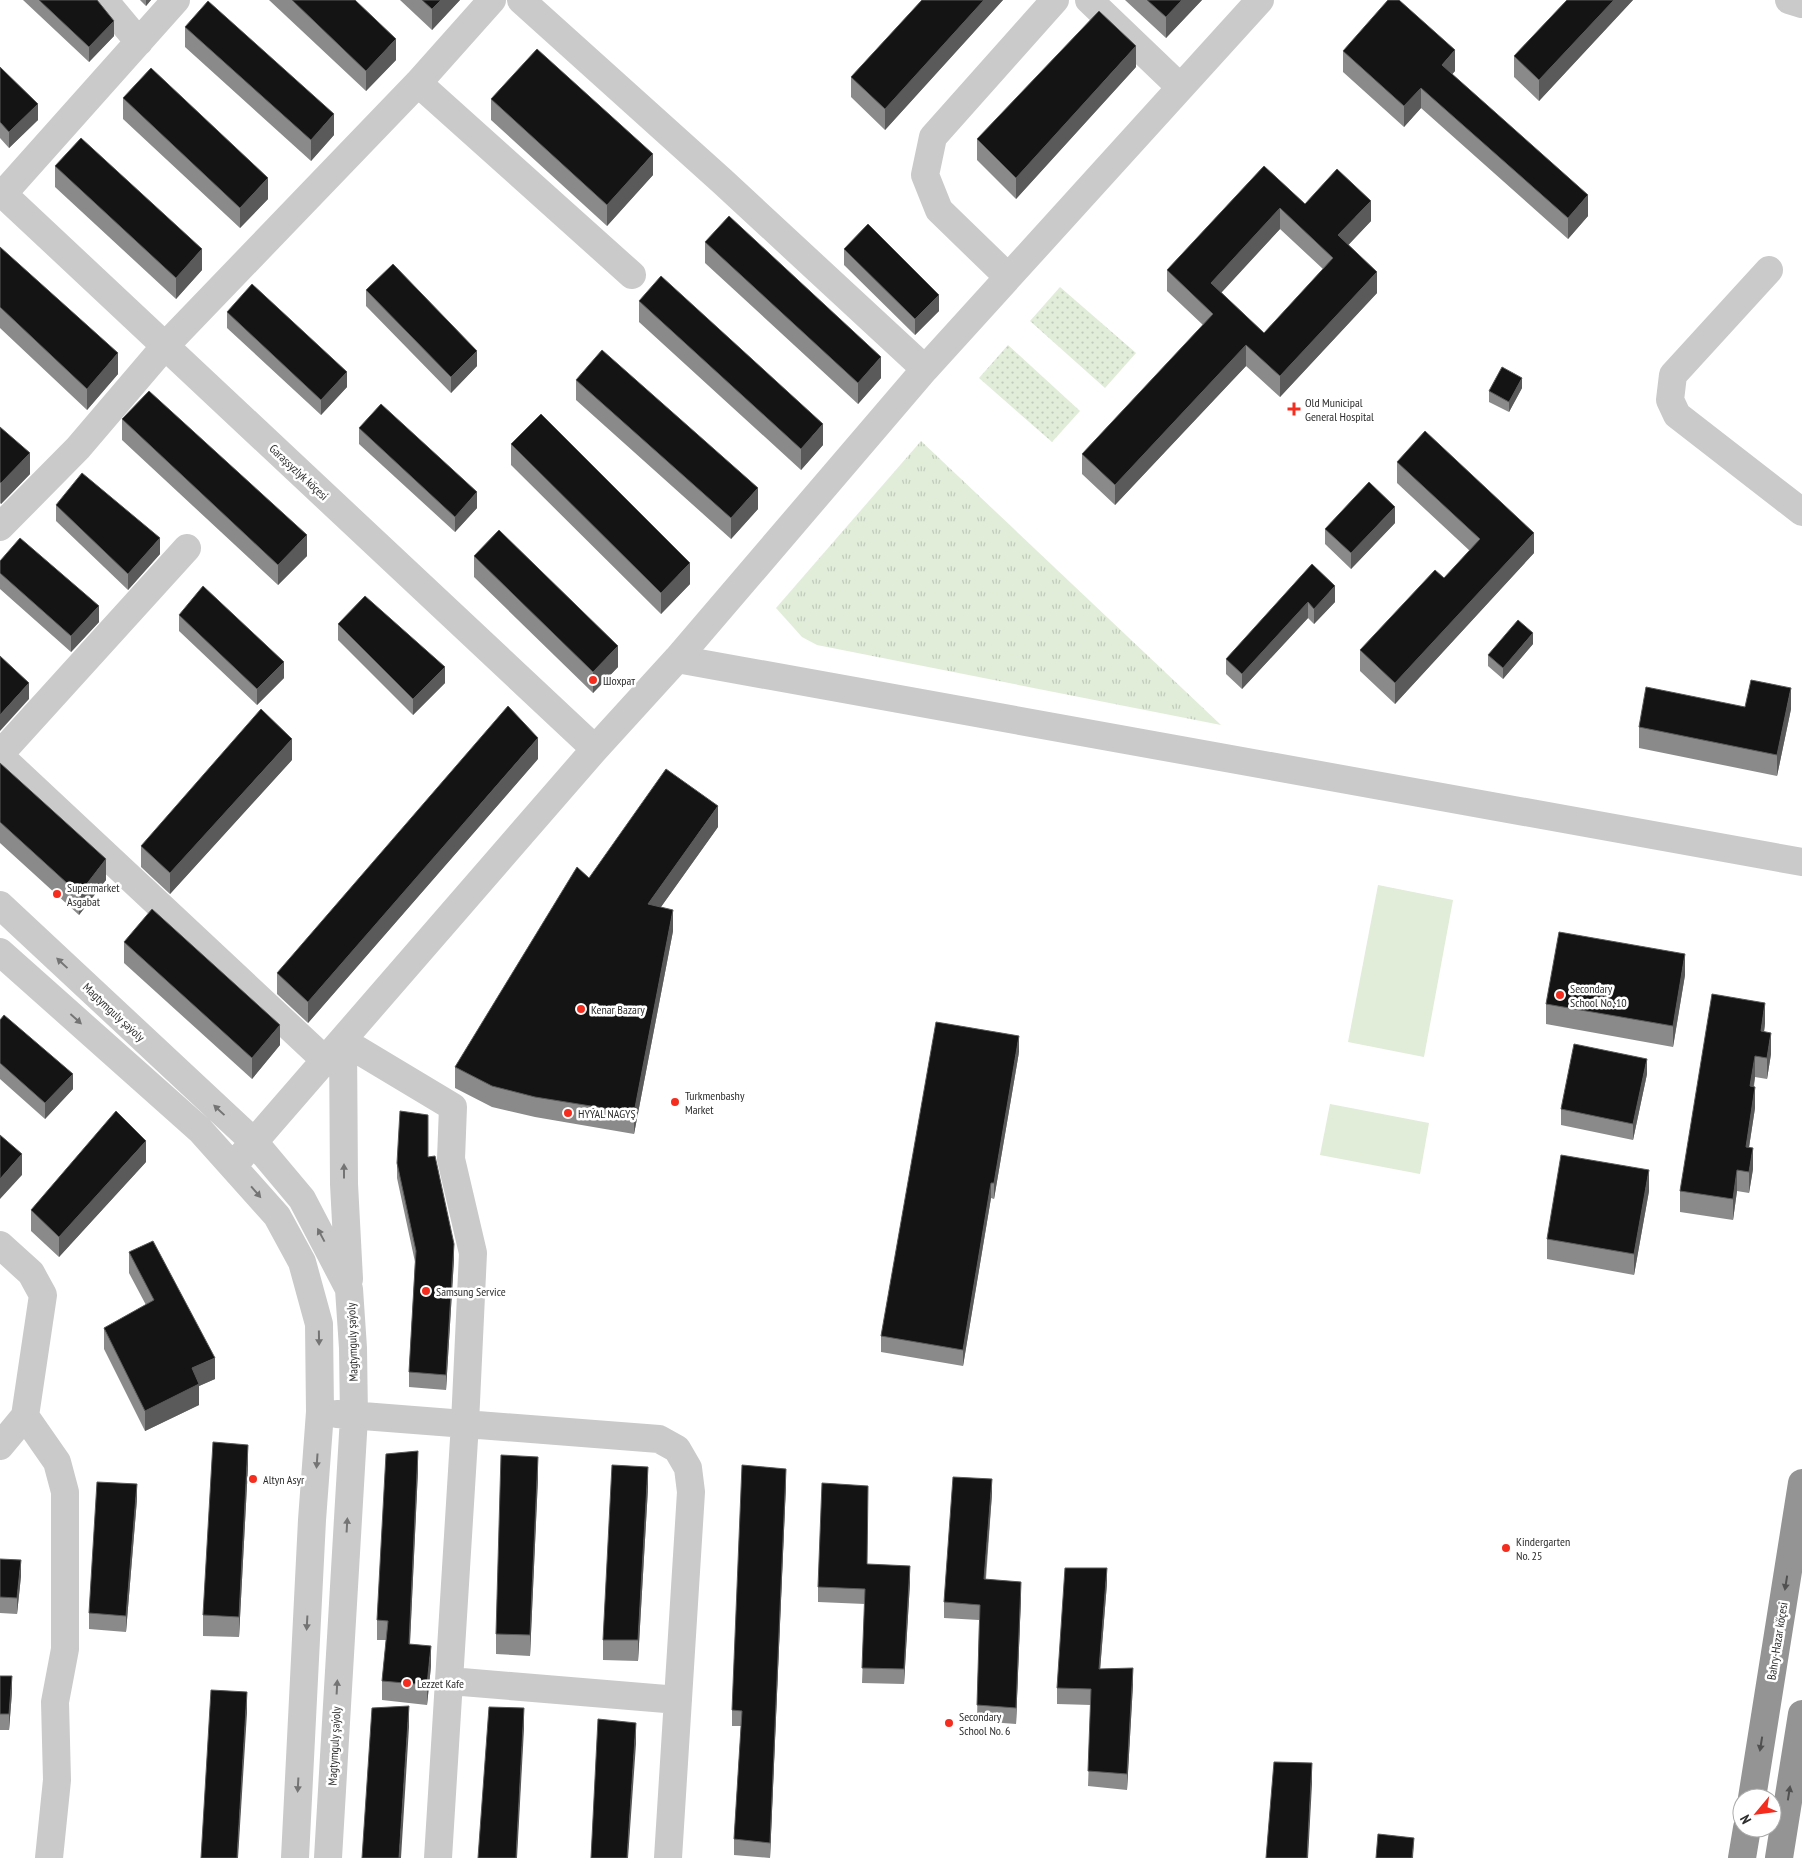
<svg xmlns="http://www.w3.org/2000/svg" width="1802" height="1858" font-family="'PT Sans Narrow',sans-serif">
<style>
.grass{fill:url(#grass-tufts)}
.park{fill:url(#park-dots)}
.pitch{fill:#e1ecd9}
.lines{fill:none;stroke-linecap:round;stroke-linejoin:round}
.minor{stroke:#cacaca;stroke-width:28}
.highway{stroke:#949494;stroke-width:28}
.wall{fill:#8a8a8a;fill-rule:evenodd}
.shaded-wall{fill:#5a5a5a}
.building{fill:#141414;stroke:#5a5a5a;fill-rule:evenodd}
.oneway{fill:#747474}
.oneway2{fill:#515151}
.poi-dot{fill:#f42d1f;stroke:#fff;stroke-width:2}
.labels{text-anchor:middle;dominant-baseline:central;stroke-width:5;stroke-linejoin:round;paint-order:stroke}
.poi-label{font-size:12px;fill:#2d2d2d;stroke:#fff;text-anchor:start}
.street-label{font-size:12px;fill:#2d2d2d;stroke:#fff}
</style>
<defs>
<pattern id="grass-tufts" width="24" height="20" patternUnits="userSpaceOnUse" patternTransform="scale(1.25)"><rect width="24" height="20" fill="#e1ecd9"/><path d="M3 7l-1-3M5 7V3M7 7l1-3M15 17l-1-3M17 17v-4M19 17l1-3" fill="none" stroke="#c1cbbb"/></pattern>
<pattern id="park-dots" width="8" height="8" patternUnits="userSpaceOnUse" patternTransform="scale(1.25)"><rect width="8" height="8" fill="#e1ecd9"/><path d="M2 2h.1M6 6h.1" fill="none" stroke="#c1cbbb" stroke-width="1.8" stroke-linecap="round"/></pattern>
</defs>
<rect width="100%" height="100%" fill="#fff"/>
<path class="grass" d="M921 441 1221 725 817 645 802 637 776 608Z"/>
<path class="park" d="M1060 287 1136 353 1105 388 1030 321Z
M1008 345 1080 411 1052 442 979 378Z"/>
<path class="pitch" d="M1378 885 1453 900 1424 1057 1348 1042Z
M1330 1104 1429 1123 1420 1174 1320 1155Z"/>
<g class="lines">
<path class="minor" d="M104 0 139 42
M521 0 722 181 925 369
M1089 0 1180 87
M1789 0 1802 4
M418 83 632 275
M3 194 595 749
M0 195 3 194 176 0
M1769 270 1673 375 1670 400 1677 415 1802 512
M1008 277 939 210 925 175 933 137 1055 0
M0 527 78 448 165 346 418 83 492 0
M677 659 1802 862
M0 754 187 548
M0 756 326 1061
M0 905 255 1143 302 1199 349 1289 353 1348 354 1417 328 1858
M0 952 200 1130 277 1216 302 1262 319 1324 320 1412 312 1520 295 1858
M343 1041 453 1107 451 1159 473 1253 465 1423 438 1858
M343 1041 344 1184 349 1279
M233 1166 595 749 677 659 925 369 1260 0
M0 1245 31 1273 43 1295 25 1416 0 1446
M337 1414 659 1439 677 1449 688 1468 691 1492 668 1858
M25 1416 57 1462 65 1492V1649L55 1702 57 1780 49 1858
M450 1681 678 1700"/>
<path class="highway" d="M1752 1798 1802 1483
M1742 1858 1747 1828
M1779 1858 1802 1714"/>
</g>
<path class="wall" d="M23 0H97L114 36 89 62Z
M140 0H151L146 6Z
M269 0H355L396 60 366 91Z
M400 0H460L432 30Z
M922 0H1003L885 130 851 97V77Z
M1125 0H1202L1166 38Z
M1567 0H1633L1539 101 1514 77V56Z
M185 27 334 135 311 161 185 47Z
M1343 51 1455 71 1452 74 1588 216 1568 239 1421 108 1404 127 1343 72Z
M0 67 38 120 9 148 0 138Z
M1136 67 1016 199 977 160V139Z
M123 98 268 199 240 228 123 119Z
M491 99 653 175 607 226 491 120Z
M55 166 202 270 176 299 55 187Z
M1264 166 1305 204 1371 221 1348 245 1377 293 1280 397 1246 366 1115 505 1082 474V454L1203 325 1167 291V270ZM1280 229 1323 269 1264 333 1221 292Z
M705 242 881 378 858 404 705 263Z
M0 247 118 374 87 410 0 328Z
M844 249 939 311 915 335 844 265Z
M366 290 477 366 451 393 366 306Z
M639 301 823 445 801 470 639 322Z
M227 312 347 387 321 415 227 328Z
M576 380 758 509 731 539 576 400Z
M1522 388 1509 412 1489 402V391Z
M122 419 307 556 278 585 122 440Z
M0 427 30 474 1 504 0 503Z
M359 428 477 508 455 532 359 444Z
M511 444 690 584 661 614 511 465Z
M1397 462 1534 553 1395 704 1360 671V650L1444 578 1470 551 1397 483Z
M56 505 160 554 128 590 56 521Z
M1395 523 1351 569 1325 544V529Z
M474 556 618 667 593 693 474 577Z
M0 561 99 622 71 652 0 589Z
M1312 564 1335 602 1314 624 1308 618 1242 689 1226 674V659Z
M179 615 284 678 257 705 179 631Z
M338 624 445 683 413 715 338 640Z
M1533 644 1503 679 1488 666V655Z
M1745 707 1791 709 1777 776 1639 748V727Z
M538 759 308 1023 277 994V973Z
M292 760 170 894 141 867V846Z
M0 763 106 880 79 915 0 843Z
M718 827 661 907 673 931 634 1134 535 1117 492 1107 455 1088V1067L589 878Z
M124 942 280 1045 252 1079 124 963Z
M1685 975 1673 1047 1546 1024V1004Z
M0 1020 73 1089 45 1119 0 1079Z
M1765 1024 1764 1032 1771 1054 1767 1079 1755 1077 1754 1087 1755 1108 1749 1147 1753 1169 1749 1193 1737 1191 1733 1220 1680 1212V1191Z
M1019 1052 994 1199 991 1198 963 1366 881 1352V1336Z
M1647 1074 1633 1140 1561 1125V1109Z
M428 1157 454 1259 446 1390 409 1387V1372L415 1262 397 1178V1163Z
M146 1162 59 1257 31 1231V1210Z
M1649 1191 1634 1275 1547 1259V1239Z
M129 1252 215 1379 199 1386V1405L145 1431 104 1349V1328L146 1305 129 1273Z
M248 1466 239 1637 203 1636V1615Z
M418 1470 410 1644 431 1666 427 1705 382 1700V1681L386 1640H377V1620Z
M538 1478 530 1656 496 1654V1634Z
M786 1484 770 1858 734 1855V1839L741 1726H732V1710Z
M648 1488 638 1661 603 1660V1640Z
M992 1494 986 1579 1021 1597 1016 1724 977 1721 979 1620 944 1618V1602Z
M137 1499 126 1632 89 1629V1613Z
M0 1559 21 1576 17 1614 0 1613Z
M867 1564 910 1582 904 1684 862 1683 865 1604 818 1602V1587Z
M1107 1583 1100 1669 1133 1684 1127 1790 1088 1786 1091 1705 1057 1704V1688Z
M0 1676 12 1692 9 1730H0Z"/>
<path class="shaded-wall" d="M146 0H151L146 6Z
M441 0H460L432 30V9Z
M984 0H1003L885 130V109Z
M1182 0H1202L1166 38V17Z
M1614 0H1633L1539 101V80Z
M114 21V36L89 62V47Z
M396 39V60L366 91V71Z
M1136 46V67L1016 199V178Z
M1455 50V71L1442 86V65Z
M1421 88V108L1404 127V106Z
M38 104V120L9 148V132Z
M334 114V135L311 161V140Z
M653 154V175L607 226V205Z
M268 178V199L240 228V208Z
M1588 195V216L1568 239V218Z
M1371 201V221L1338 256V235Z
M1280 208V229L1211 304V283Z
M202 249V270L176 299V278Z
M1377 272V293L1280 397V376Z
M939 295V311L915 335V319Z
M1246 345V366L1115 505V485Z
M477 351V366L451 393V377Z
M118 353V374L87 410V389Z
M881 357V378L858 404V383Z
M347 372V387L321 415V400Z
M1522 378V388L1509 412V402Z
M823 424V445L801 470V449Z
M30 453V474L1 504V483Z
M758 488V509L731 539V518Z
M477 492V508L455 532V517Z
M1395 507V523L1351 569V553Z
M1534 533V553L1395 704V683Z
M307 535V556L278 585V565Z
M160 538V554L128 590V574Z
M690 563V584L661 614V593Z
M1335 586V602L1314 624V609Z
M1308 602V618L1242 689V674Z
M99 606V622L71 652V636Z
M1533 633V644L1503 679V668Z
M618 646V667L593 693V672Z
M284 662V678L257 705V689Z
M445 667V683L413 715V699Z
M29 683V699L0 731V715Z
M1791 688V709L1777 776V755Z
M538 738V759L308 1023V1002Z
M292 739V760L170 894V873Z
M718 806V827L648 925V904Z
M106 859V880L79 915V894Z
M673 910V931L634 1134V1113Z
M1685 954V975L1673 1047V1026Z
M1765 1003V1024L1761 1052V1031Z
M280 1025V1045L252 1079V1058Z
M1771 1033V1054L1767 1079V1058Z
M1019 1036V1052L994 1199V1183Z
M1755 1056V1077L1750 1107V1086Z
M1647 1059V1074L1633 1140V1124Z
M73 1074V1089L45 1119V1103Z
M1755 1087V1108L1746 1167V1147Z
M146 1141V1162L59 1257V1237Z
M1753 1148V1169L1749 1193V1172Z
M22 1154V1175L0 1199V1179Z
M1649 1170V1191L1634 1275V1254Z
M1737 1170V1191L1733 1220V1199Z
M991 1183V1198L963 1366V1350Z
M454 1244V1259L446 1390V1375Z
M215 1358V1379L199 1386V1405L145 1431V1411L192 1368Z
M248 1445V1466L239 1637V1617Z
M418 1451V1470L409 1663V1644Z
M538 1457V1478L530 1656V1635Z
M648 1467V1488L638 1661V1640Z
M786 1469V1484L770 1858V1843Z
M992 1479V1494L984 1594V1579Z
M137 1484V1499L126 1632V1616Z
M21 1560V1576L17 1614V1598Z
M910 1566V1582L904 1684V1669Z
M1107 1568V1583L1099 1684V1669Z
M1021 1582V1597L1016 1724V1708Z
M431 1646V1666L427 1705V1685Z
M1133 1668V1684L1127 1790V1774Z
M12 1676V1692L9 1730V1714Z
M247 1692V1713L238 1858H237Z
M409 1706V1727L401 1858H399Z
M524 1708V1729L517 1858H516Z
M636 1723V1744L628 1858H627Z
M1312 1763V1784L1308 1858H1307Z
M1414 1838 1413 1858H1412Z"/>
<path class="building" d="M39 0H97L114 21 89 47Z
M292 0H355L396 39 366 71Z
M422 0H441L432 9Z
M922 0H984L885 109 851 77Z
M1147 0H1182L1166 17Z
M1388 0H1399L1455 50 1442 65 1588 195 1568 218 1421 88 1404 106 1343 51Z
M1567 0H1614L1539 80 1514 56Z
M208 1 334 114 311 140 185 27Z
M1099 11 1136 46 1016 178 977 139Z
M537 49 653 154 607 205 491 99Z
M0 67 38 104 9 132 0 122Z
M151 68 268 178 240 208 123 98Z
M81 138 202 249 176 278 55 166Z
M1264 166 1305 204 1337 169 1371 201 1338 235 1377 272 1280 376 1246 345 1115 485 1082 454 1213 314 1167 270ZM1280 208 1333 258 1264 333 1211 283Z
M729 216 881 357 858 383 705 242Z
M868 224 939 295 915 319 844 249Z
M0 247 118 353 87 389 0 307Z
M393 264 477 351 451 377 366 290Z
M661 276 823 424 801 449 639 301Z
M252 284 347 372 321 400 227 312Z
M602 350 758 488 731 518 576 380Z
M1502 367 1522 378 1509 402 1489 391Z
M149 391 307 535 278 565 122 419Z
M381 404 477 492 455 517 359 428Z
M541 414 690 563 661 593 511 444Z
M0 427 30 453 1 483 0 482Z
M1425 431 1534 533 1395 683 1360 650 1435 570 1444 578 1480 539 1397 462Z
M82 473 160 538 128 574 56 505Z
M1369 482 1395 507 1351 553 1325 529Z
M499 530 618 646 593 672 474 556Z
M20 538 99 606 71 636 0 573V561Z
M1312 564 1335 586 1314 609 1308 602 1242 674 1226 659Z
M203 586 284 662 257 689 179 615Z
M365 596 445 667 413 699 338 624Z
M1518 620 1533 633 1503 668 1488 655Z
M0 656 29 683 0 715Z
M1751 680 1791 688 1777 755 1639 727 1646 687 1745 707Z
M508 706 538 738 308 1002 277 973Z
M261 709 292 739 170 873 141 846Z
M0 763 106 859 79 894 0 822Z
M666 769 718 806 648 904 673 910 634 1113 535 1097 492 1086 455 1067 577 867 589 878Z
M152 909 280 1025 252 1058 124 942Z
M1559 932 1685 954 1673 1026 1546 1004Z
M1712 994 1765 1003 1761 1031 1771 1033 1767 1058 1755 1056 1750 1086 1755 1087 1746 1147 1753 1148 1749 1172 1737 1170 1733 1199 1680 1191Z
M4 1015 73 1074 45 1103 0 1063V1020Z
M936 1022 1019 1036 994 1183H991L963 1350 881 1336Z
M1574 1044 1647 1059 1633 1124 1561 1109Z
M116 1111 146 1141 59 1237 31 1210Z
M400 1111 428 1115V1157L435 1156 454 1244 446 1375 409 1372 416 1251 397 1163Z
M0 1135 22 1154 0 1179Z
M1561 1155 1649 1170 1634 1254 1547 1239Z
M153 1241 215 1358 192 1368 199 1384 145 1411 104 1328 154 1300 129 1252Z
M213 1442 248 1445 239 1617 203 1615Z
M418 1451 409 1644 431 1646 427 1685 382 1681 388 1621 377 1620 386 1454Z
M501 1455 538 1457 530 1635 496 1634Z
M612 1465 648 1467 638 1640H603Z
M742 1465 786 1469 770 1843 734 1839 742 1711 732 1710Z
M953 1477 992 1479 984 1579 1021 1582 1016 1708 977 1705 980 1605 944 1602Z
M97 1482 137 1484 126 1616 89 1613Z
M822 1483 868 1486 867 1564 910 1566 904 1669 862 1668 865 1589 818 1587Z
M0 1559 21 1560 17 1598 0 1597Z
M1065 1568H1107L1099 1669 1133 1668 1127 1774 1088 1771 1091 1689 1057 1688Z
M0 1676H12L9 1714H0Z
M211 1690 247 1692 237 1858H201Z
M409 1706 399 1858H362L372 1708Z
M489 1707 524 1708 516 1858H478Z
M598 1719 636 1723 627 1858H591Z
M1274 1762 1312 1763 1307 1858H1266Z
M1378 1834 1414 1838 1412 1858H1376Z"/>
<defs><path id="oneway-solid" d="M-6-.8H1V-3.2L6.5 0L1 3.2V.8H-6Z" transform="scale(1.25)"/></defs>
<g class="oneway">
<use href="#oneway-solid" transform="translate(62 963) rotate(-137)"/>
<use href="#oneway-solid" transform="translate(76 1019) rotate(42)"/>
<use href="#oneway-solid" transform="translate(219 1110) rotate(-137)"/>
<use href="#oneway-solid" transform="translate(344 1171) rotate(-90)"/>
<use href="#oneway-solid" transform="translate(256 1192) rotate(49)"/>
<use href="#oneway-solid" transform="translate(321 1235) rotate(-118)"/>
<use href="#oneway-solid" transform="translate(319 1338) rotate(89)"/>
<use href="#oneway-solid" transform="translate(317 1461) rotate(94)"/>
<use href="#oneway-solid" transform="translate(347 1525) rotate(-87)"/>
<use href="#oneway-solid" transform="translate(307 1623) rotate(93)"/>
<use href="#oneway-solid" transform="translate(337 1687) rotate(-87)"/>
<use href="#oneway-solid" transform="translate(298 1785) rotate(93)"/>
</g>
<g class="oneway2">
<use href="#oneway-solid" transform="translate(1786 1583) rotate(99)"/>
<use href="#oneway-solid" transform="translate(1761 1744) rotate(99)"/>
<use href="#oneway-solid" transform="translate(1789 1793) rotate(-81)"/>
</g>
<g class="poi-dot">
<path d="M1291.5 401.5h5v5h5v5h-5v5h-5v-5h-5v-5h5z"/>
<circle cx="593" cy="680" r="5"/>
<circle cx="57" cy="894" r="5"/>
<circle cx="1560" cy="995" r="5"/>
<circle cx="581" cy="1009" r="5"/>
<circle cx="675" cy="1102" r="5"/>
<circle cx="568" cy="1113" r="5"/>
<circle cx="426" cy="1291" r="5"/>
<circle cx="253" cy="1479" r="5"/>
<circle cx="1506" cy="1548" r="5"/>
<circle cx="407" cy="1683" r="5"/>
<circle cx="949" cy="1723" r="5"/>
</g>
<g class="labels">
<g class="poi-label">
<text x="1305" y="402">Old Municipal<tspan x="1305" dy="14">General Hospital</tspan></text>
<text x="603" y="680">Шохрат</text>
<text x="67" y="887">Supermarket<tspan x="67" dy="14">Asgabat</tspan></text>
<text x="1570" y="988">Secondary<tspan x="1570" dy="14">School No. 10</tspan></text>
<text x="591" y="1009">Kenar Bazary</text>
<text x="685" y="1095">Turkmenbashy<tspan x="685" dy="14">Market</tspan></text>
<text x="578" y="1113">HYÝAL NAGYŞ</text>
<text x="436" y="1291">Samsung Service</text>
<text x="263" y="1479">Altyn Asyr</text>
<text x="1516" y="1541">Kindergarten<tspan x="1516" dy="14">No. 25</tspan></text>
<text x="417" y="1683">Lezzet Kafe</text>
<text x="959" y="1716">Secondary<tspan x="959" dy="14">School No. 6</tspan></text>
</g>
<g class="street-label">
<text transform="translate(299 472) rotate(43)">Garaşsyzlyk köçesi</text>
<text transform="translate(114 1012) rotate(43)">Magtymguly şaýoly</text>
<text transform="translate(352 1342) rotate(-92)">Magtymguly şaýoly</text>
<text transform="translate(1777 1641) rotate(-81)">Bahry-Hazar köçesi</text>
<text transform="translate(334 1746) rotate(-87)">Magtymguly şaýoly</text>
</g>
</g>
<g transform="translate(1757 1813) rotate(241)"><circle r="24" fill="#ffffff" stroke="#ababab"/>
<path d="M0-4L9 19L0 12L-9 19Z" fill="#f42d1f"/>
<text y="-8" font-size="14" font-weight="bold" text-anchor="middle" fill="#2d2d2d">N</text>
</g>
</svg>
